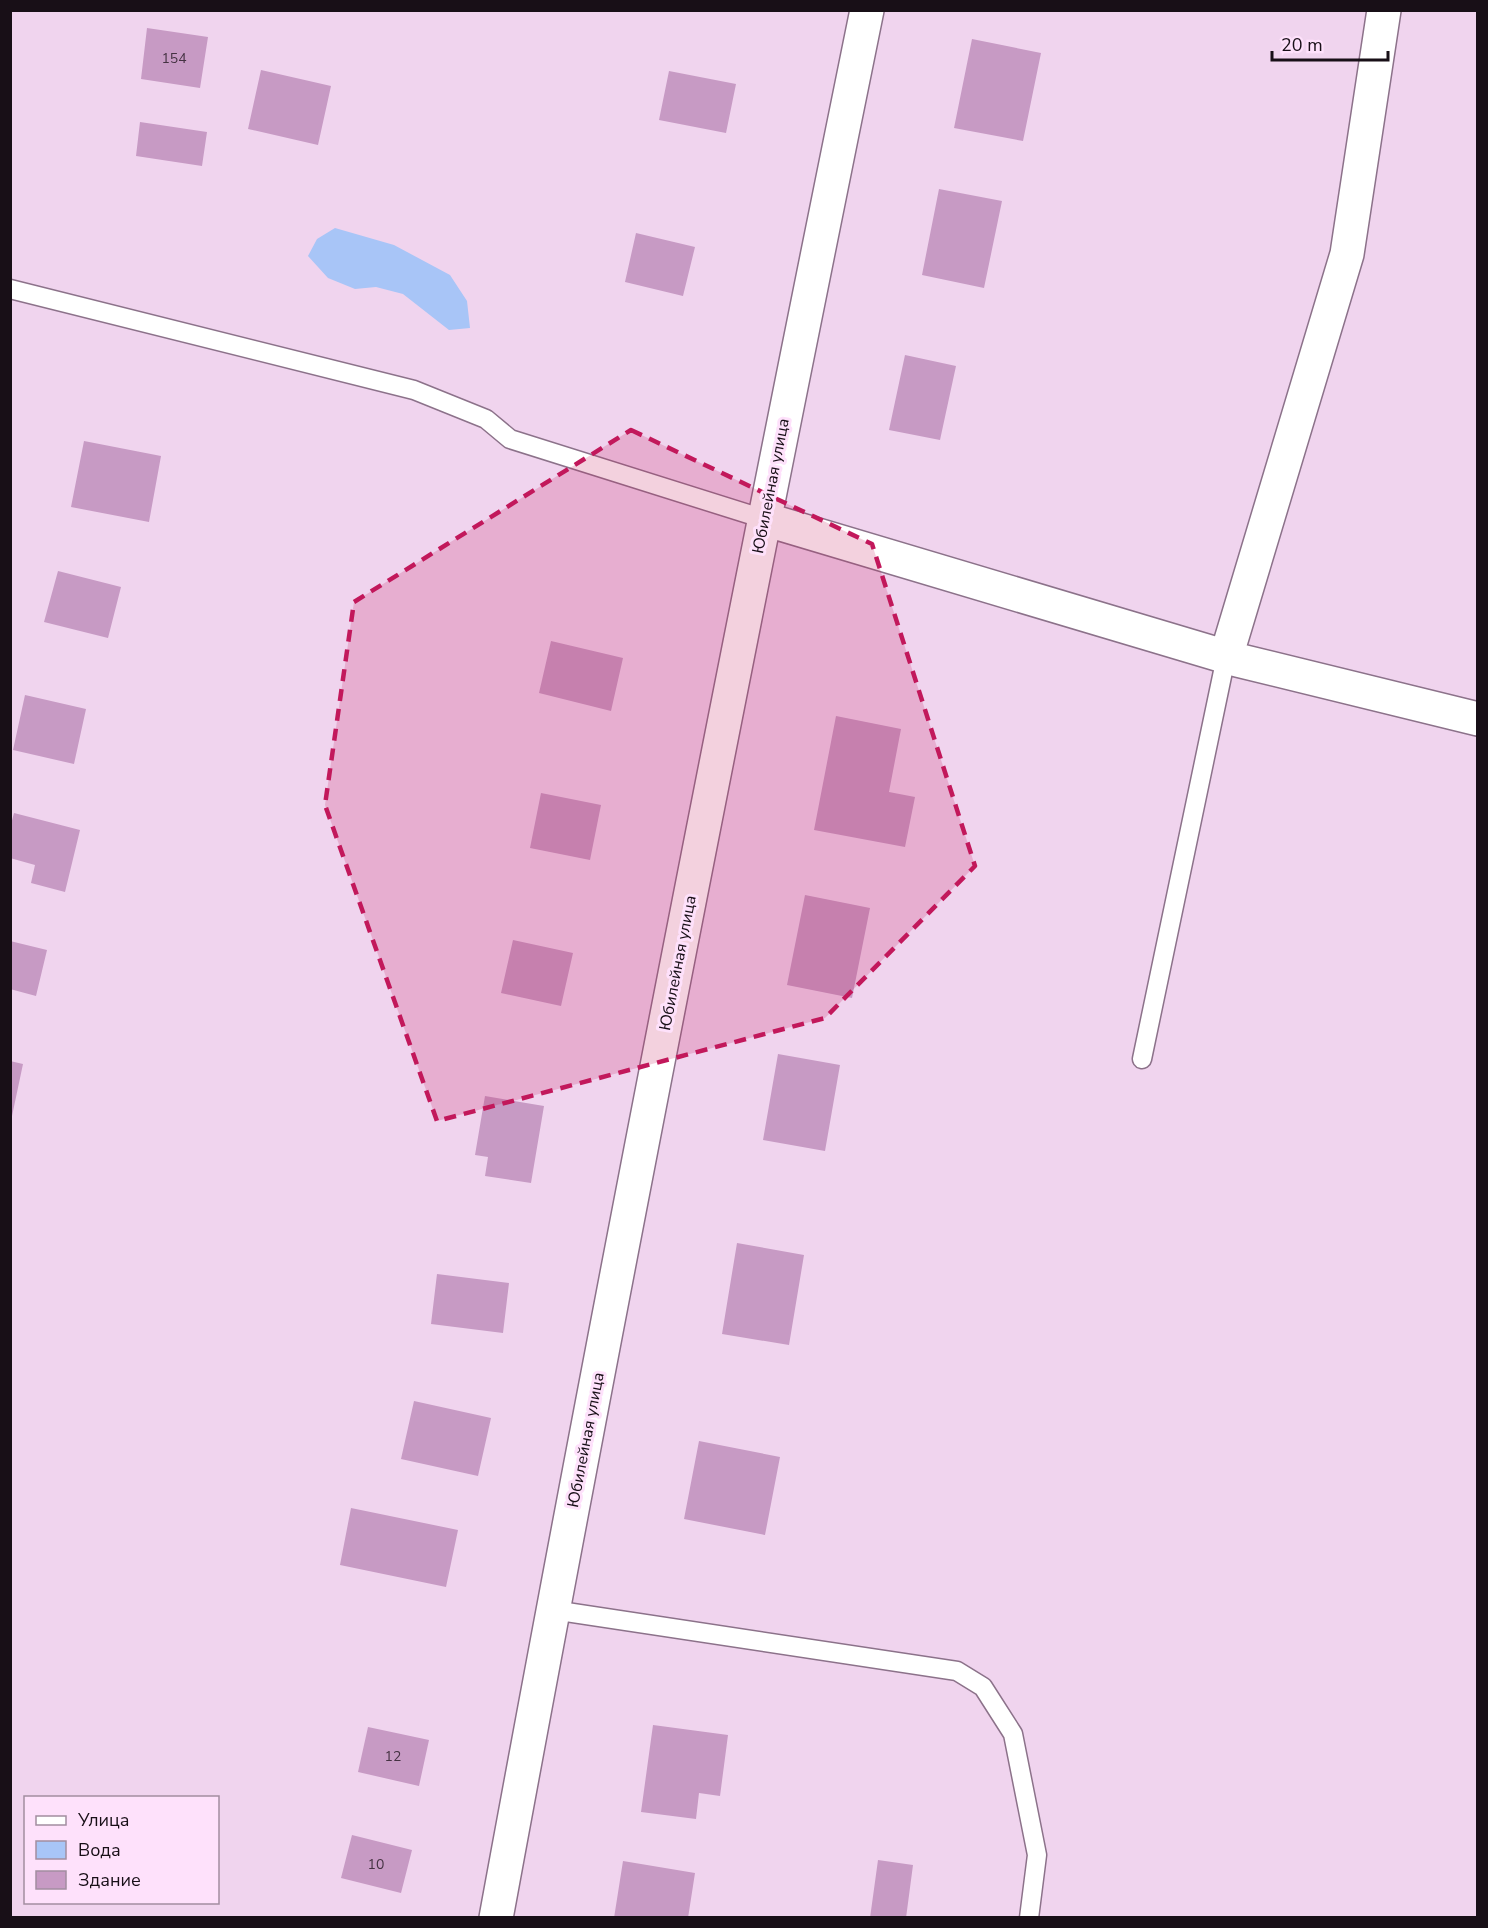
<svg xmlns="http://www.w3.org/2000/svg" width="1488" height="1928" font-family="'Nunito Sans',sans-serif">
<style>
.water{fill:#a8c5f7}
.building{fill:#c79ac4}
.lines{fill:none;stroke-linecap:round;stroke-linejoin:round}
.service-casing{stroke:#8c728a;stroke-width:21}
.minor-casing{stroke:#8c728a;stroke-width:36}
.service{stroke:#fff;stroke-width:18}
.minor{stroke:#fff;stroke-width:33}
.marked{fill:#c2185b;fill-opacity:0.2;stroke:#c2185b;stroke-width:4.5;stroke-dasharray:12 8;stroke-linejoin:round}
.labels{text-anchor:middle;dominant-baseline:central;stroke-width:6;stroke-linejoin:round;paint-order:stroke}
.number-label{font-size:14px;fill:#443242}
.street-label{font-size:16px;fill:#180f17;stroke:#fee1fb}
</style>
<rect width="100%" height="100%" fill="#f0d4ee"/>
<path class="water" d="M335 228 394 245 450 275 467 301 470 328 449 330 403 294 376 287 355 289 328 278 308 256 317 239Z"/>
<path class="building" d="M147 28 208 37 200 88 141 79Z
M972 39 1041 53 1023 141 954 128Z
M261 70 331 86 318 145 248 129Z
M669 71 736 84 726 133 659 120Z
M140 122 207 132 202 166 136 156Z
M939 189 1002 201 984 288 922 275Z
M636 233 695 247 683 296 625 282Z
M905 355 956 366 940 440 889 430Z
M84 441 161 456 149 522 71 507Z
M58 571 121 587 108 638 44 622Z
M551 641 623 658 611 711 539 693Z
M25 695 86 709 74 764 13 750Z
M836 716 901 729 889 792 915 797 905 847 814 830Z
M541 793 601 805 590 860 530 848Z
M14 813 80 830 65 892 31 883 35 865 10 858V828Z
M805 895 870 908 852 998 787 985Z
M513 940 573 953 561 1006 501 993Z
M10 941 47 950 36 996 10 989Z
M778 1054 840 1065 825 1151 763 1140Z
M10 1061 23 1064 12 1116H10Z
M485 1096 544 1106 531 1183 485 1176 488 1157 475 1155Z
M737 1243 804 1255 789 1345 722 1334Z
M437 1274 509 1283 503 1333 431 1324Z
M414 1401 491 1418 478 1476 401 1459Z
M699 1441 780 1457 765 1535 684 1519Z
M351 1508 458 1530 446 1587 340 1565Z
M653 1725 728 1735 720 1796 699 1793 696 1819 641 1812Z
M368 1727 429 1740 419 1786 358 1772Z
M352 1835 412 1850 401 1893 341 1878Z
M878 1860 913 1865 906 1918H870Z
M623 1861 695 1873 688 1918H614Z"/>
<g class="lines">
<g class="service-casing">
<path id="service" d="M10 289 414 390 486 419 510 439 764 519
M1142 1059 1226 657
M553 1610 957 1671 983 1687 1013 1734 1037 1855 1029 1918"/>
</g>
<g class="minor-casing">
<path id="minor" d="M764 519 1237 660 1478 719
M1226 657 1347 254 1384 10
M496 1918C613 1281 738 645 867 10"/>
</g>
<use href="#service" class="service"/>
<use href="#minor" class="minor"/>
</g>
<path class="marked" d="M631 430 872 544 975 866 825 1018 437 1121 325 805 354 602Z"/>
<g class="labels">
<g class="number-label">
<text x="174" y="58">154</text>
<text x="393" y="1756">12</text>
<text x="376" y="1864">10</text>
</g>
<g class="street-label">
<text transform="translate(771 486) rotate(-79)">Юбилейная улица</text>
<text transform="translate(678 963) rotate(-79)">Юбилейная улица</text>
<text transform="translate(586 1440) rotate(-79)">Юбилейная улица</text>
</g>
</g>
<rect width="1488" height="1928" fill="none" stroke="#180f17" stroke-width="24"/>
<rect x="24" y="1796" width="195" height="108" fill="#fee1fb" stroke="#a28da0" stroke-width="1.5"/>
<rect x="36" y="1816" width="30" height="9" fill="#ffffff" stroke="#a28da0" stroke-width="1.5"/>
<text x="78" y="1826" font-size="18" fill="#180f17">Улица</text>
<rect x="36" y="1841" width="30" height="18" fill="#a8c5f7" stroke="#a28da0" stroke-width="1.5"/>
<text x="78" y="1856" font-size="18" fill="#180f17">Вода</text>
<rect x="36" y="1871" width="30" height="18" fill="#c79ac4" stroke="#a28da0" stroke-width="1.5"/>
<text x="78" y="1886" font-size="18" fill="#180f17">Здание</text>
<path d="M1272 51v9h116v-9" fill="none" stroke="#180f17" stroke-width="3"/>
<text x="1281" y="51" font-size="18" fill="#180f17" stroke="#fee1fb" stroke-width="4.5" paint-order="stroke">20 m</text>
</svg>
